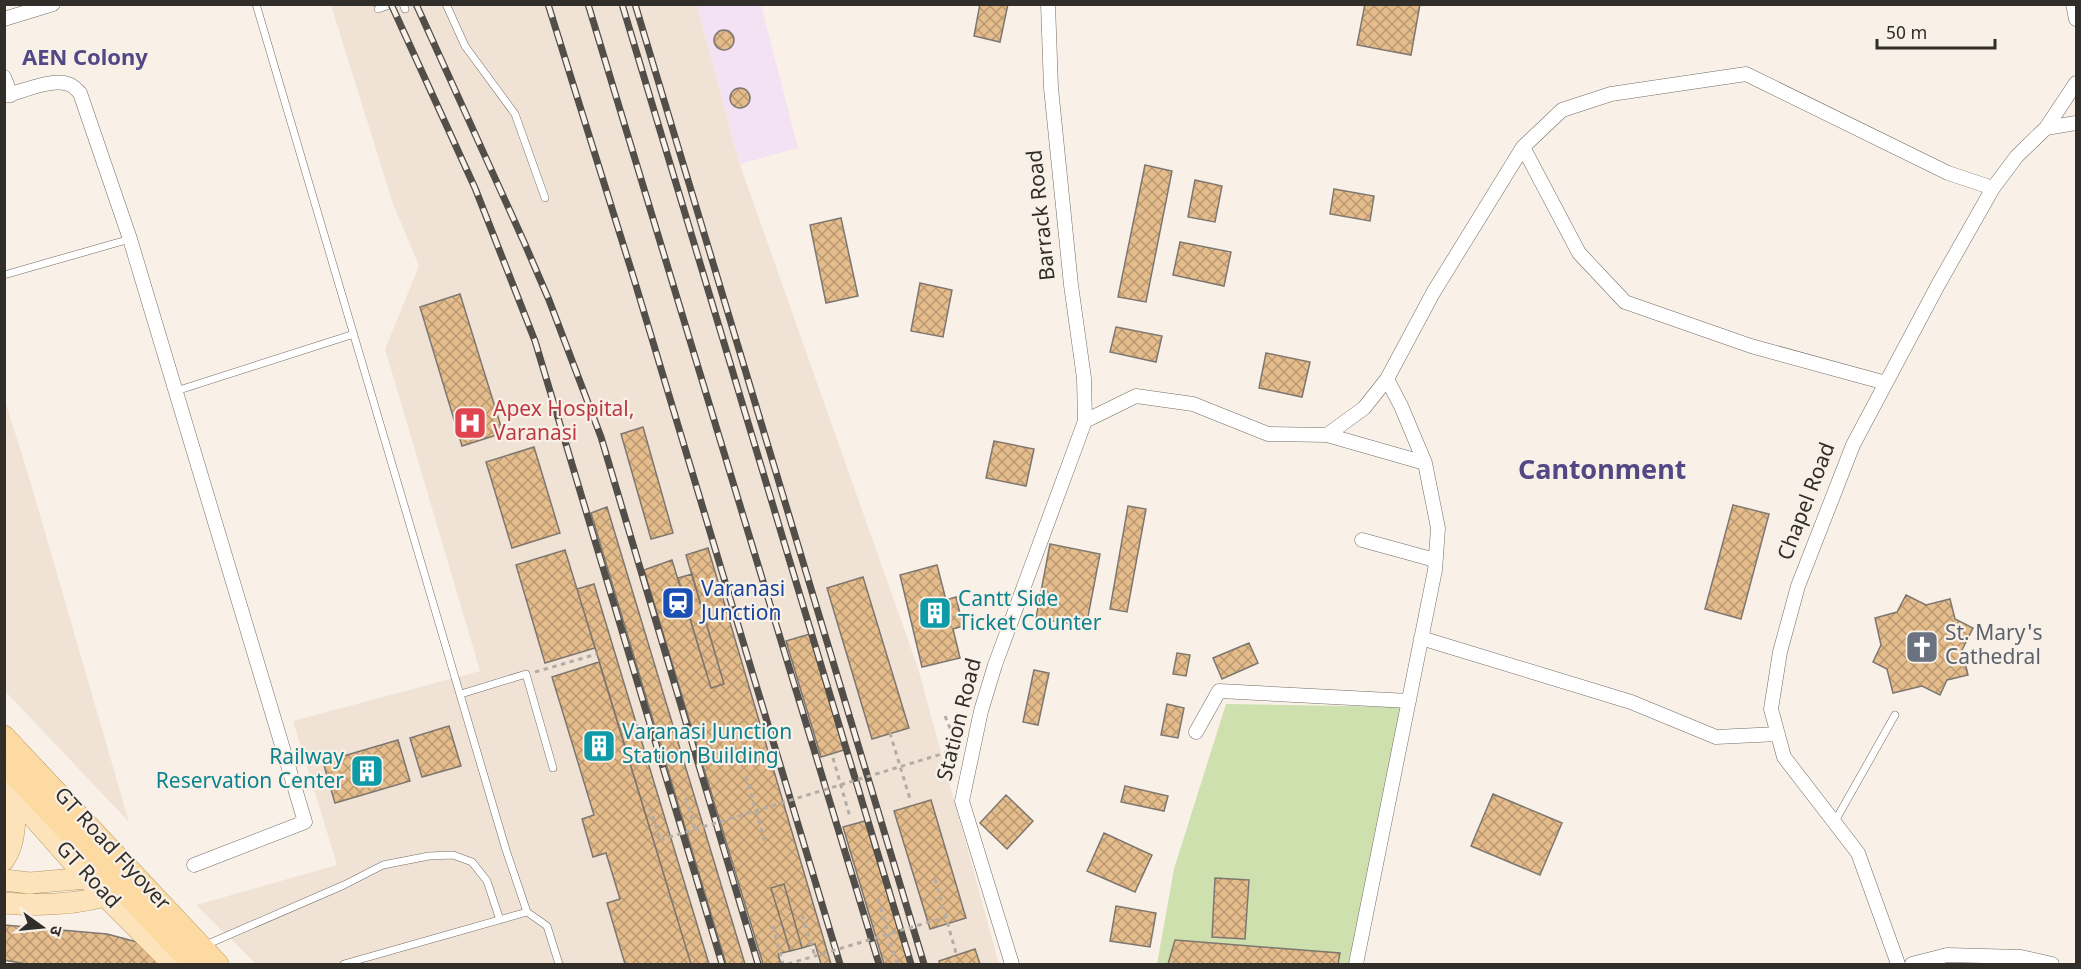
<svg xmlns="http://www.w3.org/2000/svg" width="2081" height="969" font-family="Georgia,'Noto Sans Devanagari',serif">
<style>
.built{fill:#f0e3d6}
.industrial{fill:#f3e2f4}
.garden{fill:#cde0ad}
.building{fill:url(#building-cross-hatch);stroke:#7e7770;stroke-width:1.5}
.lines{fill:none;stroke-linecap:round;stroke-linejoin:round}
.service-casing{stroke:#736c65;stroke-width:8}
.minor-casing{stroke:#736c65;stroke-width:15}
.primary-casing{stroke:#b49768;stroke-width:22}
.trunk-casing{stroke:#b49768;stroke-width:22}
.path{stroke:#b3ada5;stroke-width:3;stroke-dasharray:4.5 4.5;stroke-linecap:butt}
.service{stroke:#fff;stroke-width:7}
.minor{stroke:#fff;stroke-width:14}
.primary{stroke:#fde3b9;stroke-width:21}
.trunk{stroke:#fcdaa2;stroke-width:21}
.rail-casing{stroke:#524e4a;stroke-width:7}
.rail{stroke:#f9f1e8;stroke-width:4.5;stroke-dasharray:14;stroke-linecap:butt}
.path-bridge{stroke:#b3ada5;stroke-width:3;stroke-dasharray:4.5 4.5;stroke-linecap:butt}
.labels{text-anchor:middle;dominant-baseline:central;stroke-width:4.5;stroke-linejoin:round;paint-order:stroke}
.street-label{font-size:21px;fill:#312e2a;stroke:#f9f1e8}
.health-label{font-size:21px;fill:#be3a42;stroke:#f9f1e8;text-anchor:start}
.transit-label{font-size:21px;fill:#164399;stroke:#f9f1e8;text-anchor:start}
.culture-label{font-size:21px;fill:#0d838f;stroke:#f9f1e8;text-anchor:start}
.worship-label{font-size:21px;fill:#5b616d;stroke:#f9f1e8;text-anchor:start}
.neighbourhood-label{font-size:22px;font-weight:bold;fill:#534886;stroke:#f9f1e8}
.district-label{font-size:27px;font-weight:bold;fill:#534886;stroke:#f9f1e8}
</style>
<defs>
<pattern id="building-cross-hatch" width="8" height="8" patternUnits="userSpaceOnUse" patternTransform="scale(1.5)"><rect width="8" height="8" fill="#e5bc8b"/><path d="M0 0l8 8M0 8l8-8" fill="none" stroke="#ba9972"/></pattern>
</defs>
<rect width="100%" height="100%" fill="#f9f1e8"/>
<path class="built" d="M331 5H697L740 165 918 668 999 964H256L196 905 337 865 293 721 480 671 385 349 419 266 393 204Z
M4 397 31 484 129 822 5 691Z"/>
<path class="industrial" d="M697 5H761L798 148 740 164Z"/>
<path class="garden" d="M1226 704 1401 707 1353 964H1157L1174 869Z"/>
<path class="building" d="M980 4H1008L1000 42 974 36Z
M1365 4H1420L1411 55 1357 45Z
M714 40a10 10 0 1 1 20 0a10 10 0 1 1-20 0Z
M730 98a10 10 0 1 1 20 0a10 10 0 1 1-20 0Z
M1145 165 1172 171 1146 302 1118 297Z
M1195 180 1222 186 1215 222 1188 217Z
M1334 189 1374 196 1370 221 1330 214Z
M841 218 858 296 826 303 810 225Z
M1180 242 1231 252 1224 286 1173 275Z
M920 283 952 290 943 337 911 331Z
M460 294 503 433 462 446 420 307Z
M1116 327 1162 336 1156 362 1110 352Z
M1266 353 1310 362 1302 397 1259 388Z
M643 427 673 533 651 539 621 434Z
M994 441 1034 449 1026 486 986 478Z
M534 447 560 533 512 548 486 462Z
M1733 505 1769 514 1741 619 1705 609Z
M1128 506 1146 509 1127 612 1110 609Z
M607 507 745 964H726L591 513Z
M1050 544 1100 554 1086 627 1036 618Z
M708 548 831 964H821L815 944 802 948 784 884 771 888 790 951 778 954 781 964H763L644 570 672 560 711 688 724 684 686 555Z
M565 550 595 648 545 663 516 565Z
M937 565 946 600 956 597 963 626 953 629 960 658 922 667 900 575Z
M692 574 724 684 711 688 678 578Z
M863 577 909 728 872 739 827 588Z
M594 584 709 964H691L597 654 577 589Z
M1906 595 1926 605 1950 599 1955 619 1973 628 1962 650 1968 675 1947 680 1940 695 1922 686 1893 693 1887 669 1873 662 1881 645 1875 618 1897 612Z
M810 634 844 750 821 757 786 641Z
M1249 643 1258 663 1222 679 1213 658Z
M1177 653 1190 655 1186 676 1173 674Z
M599 662 691 964H625L607 903 620 899 606 853 593 857 582 819 594 815 552 677Z
M1034 670 1049 673 1038 725 1023 722Z
M1167 704 1184 708 1178 738 1161 735Z
M449 726 461 766 422 777 410 738Z
M398 740 410 781 335 803 323 762Z
M1125 786 1168 796 1164 811 1121 802Z
M1493 794 1562 823 1540 875 1471 846Z
M1006 795 1033 821 1007 849 980 823Z
M931 800 966 918 930 929 894 811Z
M865 821 909 964H884L843 827Z
M1104 833 1152 855 1135 892 1087 871Z
M1215 878 1249 880 1245 939 1212 937Z
M784 884 802 948 790 951 771 888Z
M1116 906 1156 913 1150 947 1110 941Z
M4 925 107 934 137 942 161 964H26L4 960Z
M1175 940 1340 953 1338 964H1168Z
M975 949 980 964H940L939 961Z"/>
<g class="lines">
<g class="service-casing">
<path id="service" d="M256 4 506 850 527 912
M403 4 405 9
M446 4 465 46 515 114 545 198
M378 9 392 4
M4 275 130 239
M176 391 354 334
M461 694 526 674 553 768
M1834 823 1895 715
M208 944 344 885 383 865 429 856 453 855 472 862 487 881 500 920
M344 964 527 912 547 926 559 964"/>
</g>
<g class="minor-casing">
<path id="minor" d="M2073 4 2076 19
M4 19 53 4
M4 77 11 95
M4 96C21 92 52 78 68 84 73 85 76 89 80 93L130 239 305 822 194 865
M2046 128 2076 123
M1523 147 1562 110 1611 94 1746 74 1948 173 1993 188
M1085 421 1136 396 1193 404 1268 434 1327 435 1364 408 1387 379 1433 293 1523 147 1579 253 1625 302 1751 346 1886 383
M1327 435 1425 463
M1362 540 1435 560
M1421 638 1631 702 1716 737 1778 734
M1196 732 1219 691 1409 701
M1012 964 962 801 981 711 995 665 1085 421 1084 378 1071 285 1051 88 1048 4
M1356 964 1435 570 1438 528 1425 463 1401 406 1387 379
M1898 964 1858 853 1784 757 1771 709 1780 652 1798 586 1853 445 1938 285 1993 188 2017 156 2046 128 2076 83
M1912 964 1947 955 2021 957 2052 964"/>
</g>
<g class="primary-casing">
<path id="primary" d="M4 784 87 878 173 964
M4 860C17 840 15 818 14 795
M4 880 30 883 87 878
M4 903C38 906 73 905 105 896"/>
</g>
<g class="trunk-casing">
<path id="trunk" d="M4 736 218 964
M4 764 192 964"/>
</g>
<path class="path" d="M535 672 597 654
M945 716 958 747
M890 733 910 799
M833 758 850 817
M746 776 765 842
M686 798 695 829
M650 807 660 840
M935 879 956 953
M878 899 897 964
M802 915 815 956
M773 926 783 964"/>
<use href="#service" class="service"/>
<use href="#minor" class="minor"/>
<use href="#primary" class="primary"/>
<use href="#trunk" class="trunk"/>
<g class="rail-casing">
<path id="rail" d="M391 4 475 188 535 341 722 964
M416 4 524 242 549 300 601 437 758 964
M548 4 634 279 840 964
M588 4 879 964
M622 4 911 964
M635 4 924 964"/>
</g>
<use href="#rail" class="rail"/>
<path class="path-bridge" d="M660 840 958 749
M788 964 946 917"/>
</g>
<defs>
<g id="hospital-square" transform="scale(1.725)"><rect x="-9" y="-9" width="18" height="18" rx="4" fill="#e0444e" stroke="#f9f1e8"/><path d="M-5-5h3v3.5h4V-5h3V5h-3V1.5h-4V5h-3Z" fill="#fff"/></g>
<g id="station-square" transform="scale(1.725)"><rect x="-9" y="-9" width="18" height="18" rx="4" fill="#1a4fb4" stroke="#f9f1e8"/><path d="M-3-6H3Q5-6 5-4V2Q5 4 3 4L4.5 6H3L1.5 4h-3L-3 6H-4.5L-3 4Q-5 4-5 2V-4Q-5-6-3-6ZM-3.5-4v3h7v-3ZM-3.5 1v1.5H-2V1ZM2 1v1.5H3.5V1Z" fill="#fff"/></g>
<g id="building-square" transform="scale(1.725)"><rect x="-9" y="-9" width="18" height="18" rx="4" fill="#0f9aa8" stroke="#f9f1e8"/><path d="M-4-6H4V6H1V3H-1V6H-4ZM-2.5-4.3h1.7v1.8h-1.7ZM.8-4.3h1.7v1.8H.8ZM-2.5-1h1.7V.8h-1.7ZM.8-1h1.7V.8H.8Z" fill="#fff"/></g>
<g id="church-square" transform="scale(1.725)"><rect x="-9" y="-9" width="18" height="18" rx="4" fill="#6b7280" stroke="#f9f1e8"/><path d="M-1.2-6h2.4v3.5h3.3v2.4h-3.3V6h-2.4V-.1h-3.3v-2.4h3.3Z" fill="#fff"/></g>
</defs>
<g fill-rule="evenodd">
<use href="#hospital-square" x="470" y="423"/>
<use href="#station-square" x="678" y="603"/>
<use href="#building-square" x="935" y="613"/>
<use href="#church-square" x="1922" y="647"/>
<use href="#building-square" x="599" y="746"/>
<use href="#building-square" x="367" y="771"/>
</g>
<g class="labels">
<g class="street-label">
<text transform="translate(1043 215) rotate(-96)">Barrack Road</text>
<text transform="translate(1808 502) rotate(-69)">Chapel Road</text>
<text transform="translate(961 720) rotate(-76)">Station Road</text>
<text transform="translate(111 850) rotate(47)">GT Road Flyover</text>
<text transform="translate(87 876) rotate(47)">GT Road</text>
</g>
<g class="health-label">
<text x="493" y="411">Apex Hospital,<tspan x="493" dy="24">Varanasi</tspan></text>
</g>
<g class="transit-label">
<text x="701" y="591">Varanasi<tspan x="701" dy="24">Junction</tspan></text>
</g>
<g class="culture-label">
<text x="958" y="601">Cantt Side<tspan x="958" dy="24">Ticket Counter</tspan></text>
<text x="622" y="734">Varanasi Junction<tspan x="622" dy="24">Station Building</tspan></text>
<text x="344" y="759" text-anchor="end">Railway<tspan x="344" dy="24">Reservation Center</tspan></text>
</g>
<g class="worship-label">
<text x="1945" y="635">St. Mary's<tspan x="1945" dy="24">Cathedral</tspan></text>
</g>
<g class="neighbourhood-label">
<text x="85" y="59">AEN Colony</text>
</g>
<g class="district-label">
<text x="1602" y="472">Cantonment</text>
</g>
</g>
<rect width="2081" height="969" fill="none" stroke="#312e2a" stroke-width="12"/>
<g transform="translate(42 927) rotate(105)" stroke="#f9f1e8" stroke-width="4.5" paint-order="stroke">
<path d="M0-4.5L10 22L0 15L-10 22Z" fill="#312e2a"/>
<text y="-9" font-size="16" font-weight="bold" text-anchor="middle" fill="#312e2a">उ</text>
</g>
<path d="M1877 39v9h118v-9" fill="none" stroke="#312e2a" stroke-width="3"/>
<text x="1886" y="39" font-size="18" fill="#312e2a" stroke="#f9f1e8" stroke-width="4.5" paint-order="stroke">50 m</text>
</svg>
